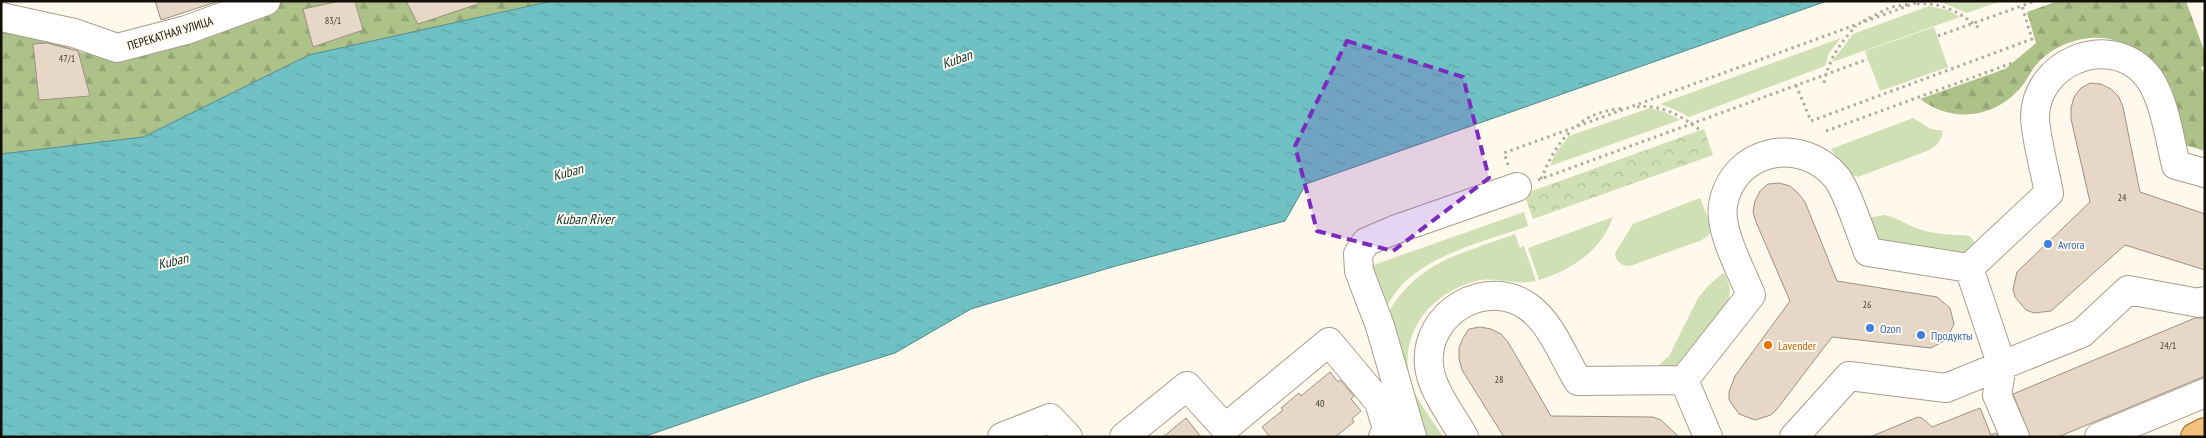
<svg xmlns="http://www.w3.org/2000/svg" width="2206" height="438" font-family="'PT Sans Narrow',sans-serif">
<style>
.grass{fill:#cfe0b4}
.forest{fill:url(#forest-firs)}
.park{fill:url(#park-crowns)}
.water{fill:url(#water-ripples);stroke:#538c8c}
.building{fill:#e6d7c6;stroke:#9f9181}
.lines{fill:none;stroke-linecap:round;stroke-linejoin:round}
.minor-casing{stroke:#a99e8c;stroke-width:30}
.major-casing{stroke:#9f681a;stroke-width:30}
.path{stroke:#b0aaa0;stroke-width:3;stroke-dasharray:2.5 4;stroke-linecap:butt}
.minor{stroke:#fff;stroke-width:28}
.major{stroke:#f3c17b;stroke-width:28}
.marked{fill:#7b2cbf;fill-opacity:0.2;stroke:#7b2cbf;stroke-width:4;stroke-dasharray:10 6;stroke-linejoin:round}
.shop-dot{fill:#3f7fe0;stroke:#fff8ec;stroke-width:2}
.food-dot{fill:#e8710a;stroke:#fff8ec;stroke-width:2}
.labels{text-anchor:middle;dominant-baseline:central;stroke-width:4;stroke-linejoin:round;paint-order:stroke}
.number-label{font-size:10px;fill:#484138}
.street-label{font-size:12px;fill:#130f09;stroke:#fff8ec}
.shop-label{font-size:12px;fill:#366cbe;stroke:#fff8ec;text-anchor:start}
.food-label{font-size:12px;fill:#c56008;stroke:#fff8ec;text-anchor:start}
.water-label{font-size:14px;font-style:italic;fill:#0f3739;stroke:#fff8ec}
</style>
<defs>
<pattern id="forest-firs" width="22" height="20" patternUnits="userSpaceOnUse" patternTransform="scale(1.25)"><rect width="22" height="20" fill="#adc289"/><path d="M5 1l3.5 6h-7zM16 11l3.5 6h-7z" fill="#94a675"/></pattern>
<pattern id="park-crowns" width="20" height="18" patternUnits="userSpaceOnUse" patternTransform="scale(1.25)"><rect width="20" height="18" fill="#cfe0b4"/><path d="M2 6a3 3 0 1 1 6 0M12 15a3 3 0 1 1 6 0" fill="none" stroke="#b1bf99"/></pattern>
<pattern id="water-ripples" width="26" height="14" patternUnits="userSpaceOnUse" patternTransform="scale(1.25)"><rect width="26" height="14" fill="#6fc1c4"/><path d="M2 4q2-2 4 0t4 0M15 11q2-2 4 0t4 0" fill="none" stroke="#5fa5a7"/></pattern>
</defs>
<rect width="100%" height="100%" fill="#fff8ec"/>
<path class="grass" d="M1938 1H2001L1967 13Z
M1929 6 1947 10 1960 17 1832 62 1853 34Z
M1934 27 1948 67 1880 91 1865 51Z
M1841 38 1829 53 1825 66 1689 117 1676 110 1660 104Z
M1650 108 1665 112 1680 120 1550 166 1555 154 1569 136Z
M1913 118 1931 129 1943 131C1941 142 1937 146 1927 151L1858 177 1848 174 1831 149Z
M1700 198 1712 228 1709 235 1702 240 1630 266C1622 266 1616 262 1615 253L1633 224Z
M1524 212 1528 226C1488 240 1442 251 1409 278 1397 288 1389 302 1382 315L1365 268Z
M1884 215C1896 217 1903 223 1914 227 1931 235 1952 234 1970 236L1975 243 1966 253 1882 240 1875 236 1869 218Z
M1613 217C1601 251 1573 269 1539 280L1528 248Z
M1515 234 1520 248 1524 246 1536 281C1515 286 1496 276 1476 281 1428 293 1394 339 1413 388 1420 405 1433 421 1443 437H1416L1387 315C1417 261 1461 254 1515 234Z
M1723 273 1725 274 1730 288 1729 300 1676 366 1671 370 1659 367 1660 364 1669 356 1698 298 1708 286Z"/>
<path class="forest" d="M225 1H551L309 55 143 137 1 154V30L47 40 84 53Z
M2058 1H2186L2205 53V66L2201 67 2205 76V151L2182 144C2172 122 2162 100 2152 78 2148 71 2146 60 2141 54 2134 46 2119 42 2110 39 2085 34 2054 44 2037 64 2031 70 2028 79 2022 86 1996 118 1953 124 1920 99L2005 69 2036 43 2027 12Z"/>
<path class="park" d="M1704 129 1713 155 1533 219 1524 194Z"/>
<path class="water" d="M552 1H1827L1306 184 1285 221 1116 266 971 309 895 353 814 378 643 437H1V154L143 137 309 55Z"/>
<path class="building" d="M155 1H216V2L161 20Z
M340 1H355L363 30 313 47 303 9Z
M406 1H478V4L418 24Z
M47 43 78 51 90 96 39 100 33 44Z
M2090 83 2101 84 2111 89 2119 97 2123 107 2140 192 2205 214V270L2125 245 2051 311 2034 313 2026 310 2015 297 2013 289 2017 272 2090 202 2071 119V108L2074 97 2081 88Z
M1779 183 1790 186 1798 193 1805 202 1837 281 1937 297 1950 308 1954 324 1946 340 1931 348 1832 337 1777 409 1771 415 1755 420 1739 414 1729 400V392L1735 376 1790 301 1756 222 1753 212 1755 201 1760 191 1768 184Z
M2195 318H2205V376L2058 437H2030L2013 394Z
M1480 327 1491 329 1501 334 1508 342 1551 416 1653 417 1661 420 1679 437H1504L1462 370 1459 359V348L1463 338 1469 329Z
M1330 372 1338 382 1340 380 1354 396 1351 399 1361 411 1352 419 1354 422 1335 437H1270L1262 427 1283 410 1281 408 1299 393 1301 396Z
M1980 408 1991 435 1996 433 1998 437H1870L1918 417 1922 418 1932 427Z
M1186 418 1201 437H1163Z"/>
<g class="lines">
<g class="minor-casing">
<path id="minor" d="M1 17 74 33 117 48 186 30 266 1
M1969 268 2002 366 1997 395 2015 437
M1684 380 1708 437
M1002 437 1050 418 1068 437
M1124 437 1187 386 1225 428 1329 342 1379 402 1387 429 1383 437
M1412 437 1380 326 1359 271 1358 254 1366 242 1394 230 1517 187
M1464 437C1452 415 1431 390 1429 365 1424 313 1487 275 1530 308 1552 325 1564 358 1578 381L1684 380 1751 295C1741 270 1719 231 1723 205 1733 148 1802 135 1837 178 1847 191 1861 234 1868 252L1969 268 2049 193C2045 171 2036 139 2035 118 2035 63 2106 33 2144 72 2164 93 2169 137 2176 165L2205 173
M1794 437 1849 376 1946 388 2082 333 2128 290 2199 303 2205 301
M2099 437 2205 393"/>
</g>
<g class="major-casing">
<path id="major" d="M2195 437 2205 432"/>
</g>
<path class="path" d="M1917 4C1943 2 1961 13 1980 29
M1863 21 1891 7 1911 4
M1938 36 2035 1
M1824 83C1829 59 1840 43 1856 26
M1796 85 1811 121 2032 39 2022 6
M1637 107C1662 104 1681 116 1700 130
M1577 126C1589 114 1608 110 1624 108
M1826 131 2012 63
M1508 165 1504 153 1921 1
M1541 179C1549 160 1557 144 1572 130
M1538 180 1868 59"/>
<use href="#minor" class="minor"/>
<use href="#major" class="major"/>
</g>
<path class="marked" d="M1347 41 1463 77 1489 178 1393 251 1317 231 1295 146Z"/>
<g class="shop-dot">
<circle cx="2048" cy="244" r="5"/>
<circle cx="1870" cy="328" r="5"/>
<circle cx="1921" cy="335" r="5"/>
</g>
<circle class="food-dot" cx="1768" cy="345" r="5"/>
<g class="labels">
<g class="number-label">
<text x="333" y="20">83/1</text>
<text x="67" y="58">47/1</text>
<text x="2122" y="197">24</text>
<text x="1867" y="304">26</text>
<text x="2168" y="345">24/1</text>
<text x="1499" y="379">28</text>
<text x="1320" y="403">40</text>
</g>
<g class="street-label">
<text transform="translate(170 33) rotate(-17)">ПЕРЕКАТНАЯ УЛИЦА</text>
</g>
<g class="shop-label">
<text x="2058" y="244">Avrora</text>
<text x="1880" y="328">Ozon</text>
<text x="1931" y="335">Продукты</text>
</g>
<g class="food-label">
<text x="1778" y="345">Lavender</text>
</g>
<g class="water-label">
<text transform="translate(957 59) rotate(-19)">Kuban</text>
<text transform="translate(568 172) rotate(-15)">Kuban</text>
<text x="585" y="219">Kuban River</text>
<text transform="translate(173 261) rotate(-13)">Kuban</text>
</g>
</g>
<rect width="2206" height="438" fill="none" stroke="#130f09" stroke-width="5"/>
</svg>
